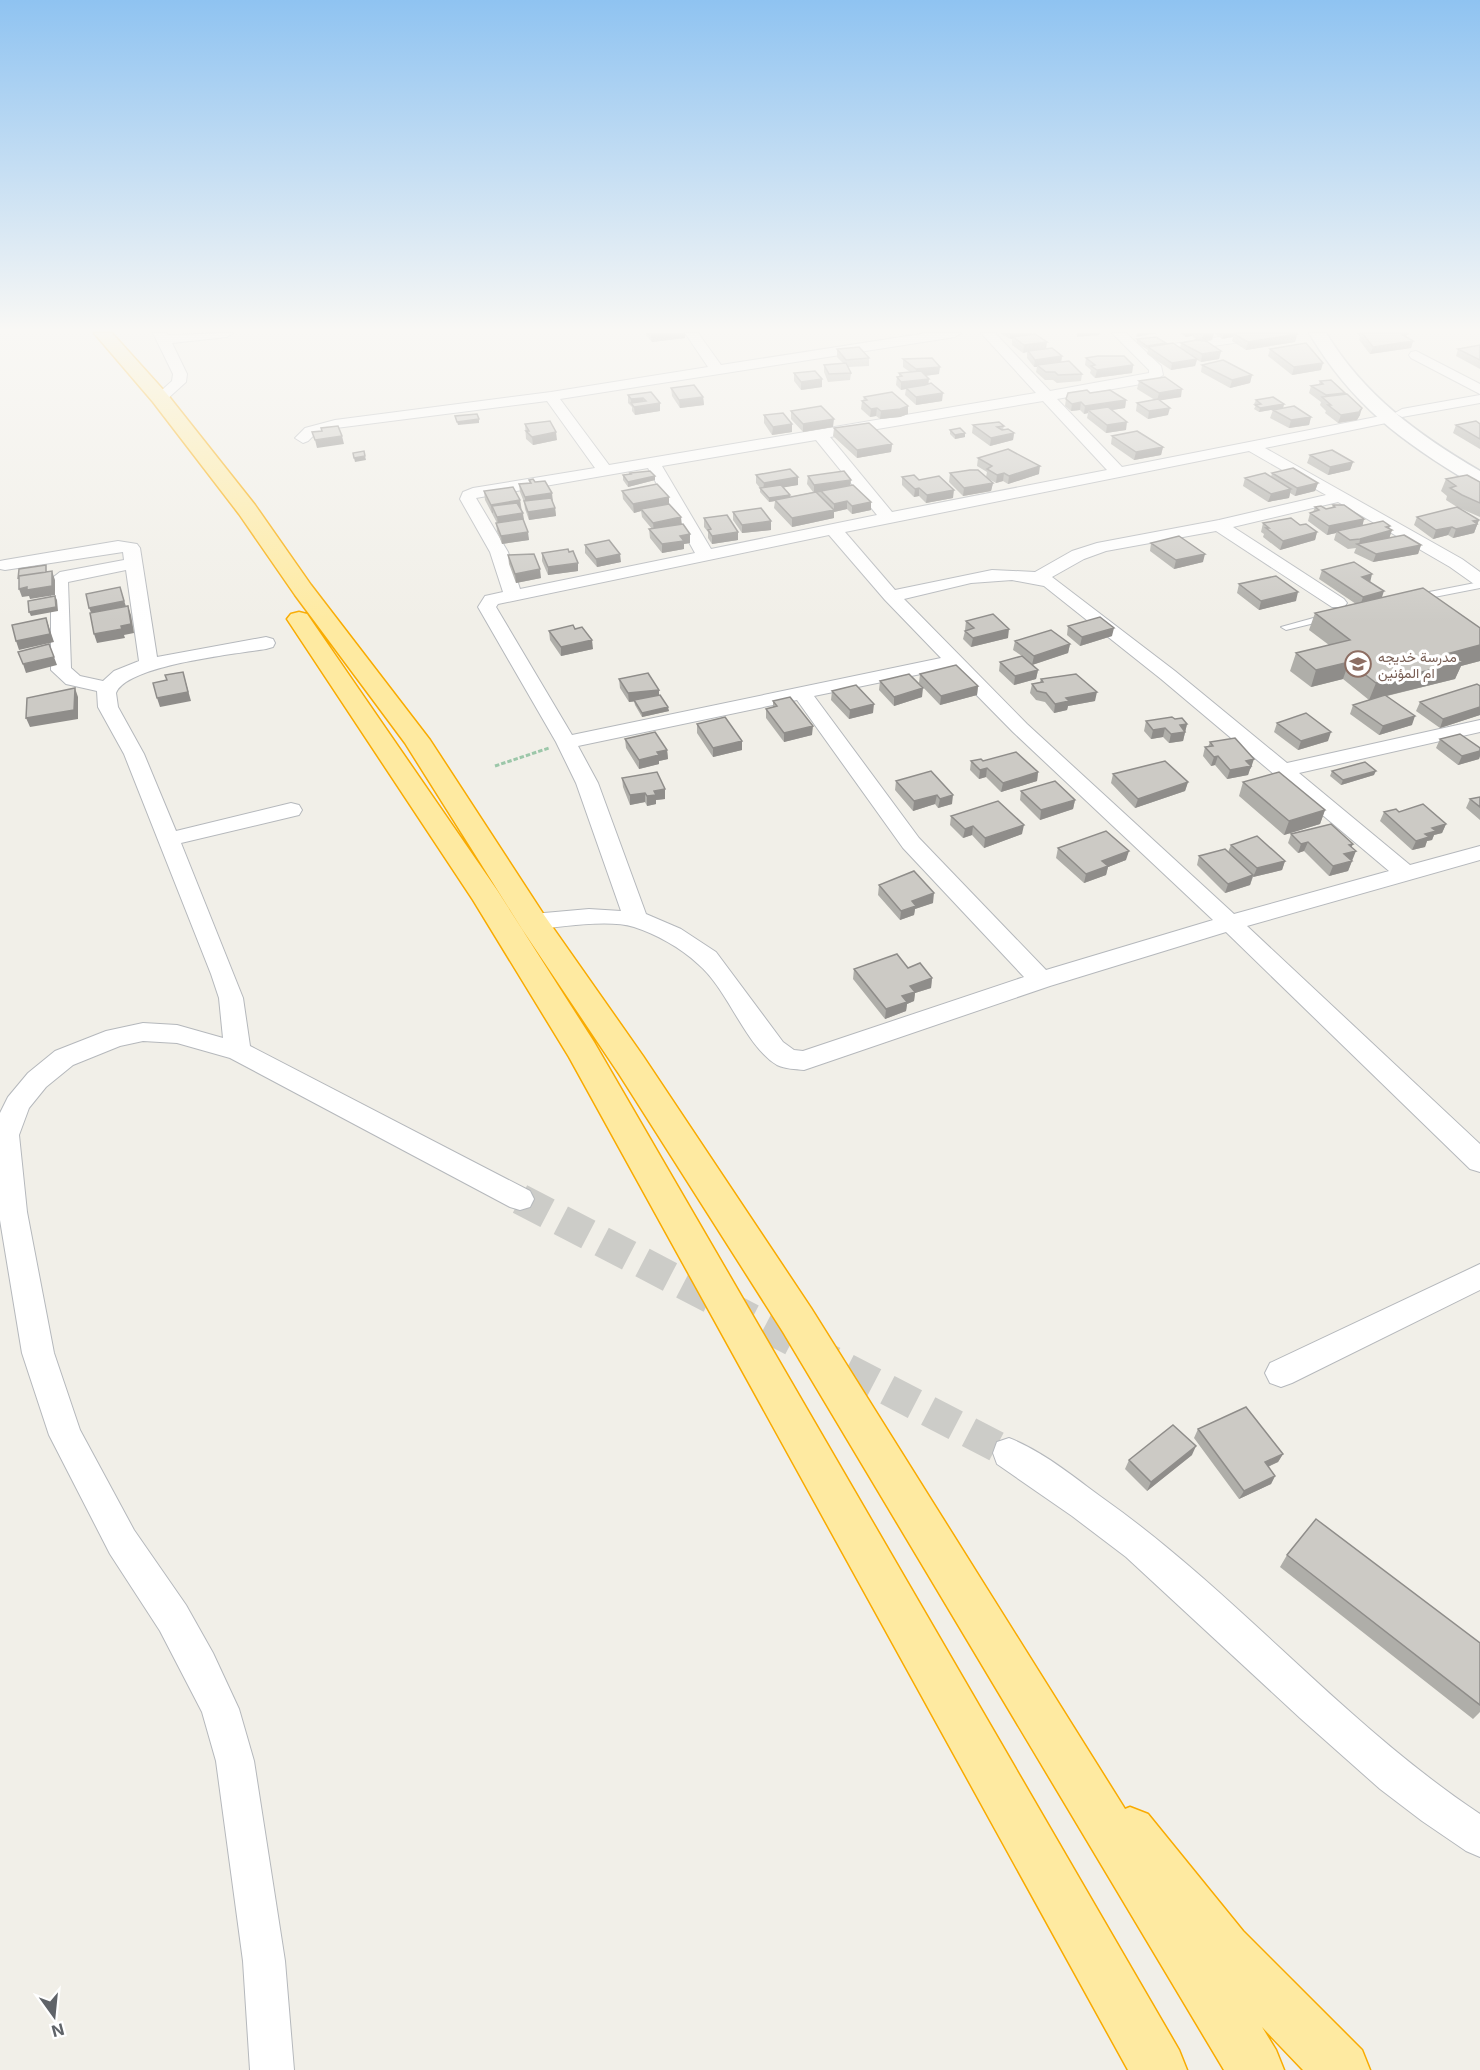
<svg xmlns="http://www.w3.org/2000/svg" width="1480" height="2070" font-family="Inter,Vazirmatn,sans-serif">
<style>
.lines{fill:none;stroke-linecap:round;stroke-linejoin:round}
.minor-tunnel{stroke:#ccccc8;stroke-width:31;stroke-dasharray:31 15;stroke-linecap:butt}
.service-casing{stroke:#b5b8bc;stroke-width:2}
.minor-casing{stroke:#b5b8bc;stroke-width:2}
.secondary-casing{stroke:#b6babf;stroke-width:3}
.trunk-casing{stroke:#f9ab00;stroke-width:3}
.path{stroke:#9cc7a9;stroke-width:3;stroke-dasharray:4.5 2;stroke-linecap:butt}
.service{fill:#fff;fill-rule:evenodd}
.minor{fill:#fff;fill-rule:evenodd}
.secondary{fill:#fff;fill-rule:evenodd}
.trunk{fill:#feeaa1;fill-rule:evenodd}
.wall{fill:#afaea9}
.shaded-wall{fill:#8f8d8a}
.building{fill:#cccac5;stroke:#8f8d8a;stroke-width:1.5}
.labels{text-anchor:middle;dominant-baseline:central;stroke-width:6;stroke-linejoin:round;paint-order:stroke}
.far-education-label{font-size:14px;fill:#785e54;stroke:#fff;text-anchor:start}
</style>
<rect width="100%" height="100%" fill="#f1efe8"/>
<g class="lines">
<path class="minor-tunnel" d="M520 1199 1009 1453"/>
<g class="service-casing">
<path id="service" d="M1480 582V588L1414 601 1409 598 1414 595Z
M1328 614 1331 615V619L1286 630 1281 627Z"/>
</g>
<g class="minor-casing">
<path id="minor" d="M153 333H167L168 335 233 333 227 337 172 343 187 374 186 382 165 401 160 402 153 398 172 381 173 374Z
M685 333H698L721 365 927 333H961L955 337 560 399 609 465 1036 393 981 333H995L1050 391 1149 373V370L1112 333H1126L1161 366 1163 375 1152 382 1057 399 1122 467 1386 415 1391 416 1393 419 1391 422 1265 448 1462 559 1480 572V585L1474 584 1450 567 1338 502 1233 527 1344 599 1347 603 1344 607H1332L1216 531 1106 551 1084 559 1052 577 1175 671 1287 763 1480 720V732L1299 773 1410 865 1480 846V860L1247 926 1480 1144V1172L1470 1169 1226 932 1050 986 804 1070C795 1069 785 1069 777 1065 745 1046 728 989 698 964 681 948 656 934 634 927 608 919 560 927 533 930L525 928 521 922 525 916 533 914 589 909 621 911 576 783 556 742 478 607 485 596 503 592 490 552 460 499 463 492 473 488 595 468 547 401 336 428 315 434 308 441 303 443 295 438 305 428 335 420 551 392 708 367ZM1043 401 1107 470 892 512 830 437ZM816 440 877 515 711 549 662 466ZM1249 451 1326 495 1219 520 1097 543 1072 551 1035 572 992 570 895 590 845 532ZM648 468 695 553 520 589 508 552 476 498ZM829 535 885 600 941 658 572 735 496 607 498 604ZM1012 580 1044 586 1161 679 1389 871 1234 914 1027 724 904 599 971 583ZM950 668 1013 732 1213 920 1046 970 919 838 814 696ZM797 700 903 848 1024 977 803 1051 794 1050 783 1042 716 952 681 929 646 914 598 783 578 746Z
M1245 333H1280L1274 337 1173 352 1166 348 1173 344Z
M1416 351 1480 384V394L1411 358 1409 355 1411 352Z
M1480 395V403L1402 417 1395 413 1402 409Z
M118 541 137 544 140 548 157 657 266 637 273 639 275 643 273 647 266 649C236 654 127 665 116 693L118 707 144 754 176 831 291 803 299 805 302 810 299 815 181 843 243 998 250 1046 530 1191 534 1199 530 1207 520 1210 510 1207 230 1058 177 1043 143 1041 120 1046 73 1065 46 1087 29 1108 19 1135 27 1212 54 1353 80 1430 134 1530 186 1605 213 1653 239 1709 254 1761 285 1961 294 2070H250L243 1961 216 1761 202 1712 160 1631 110 1554 49 1435 22 1353 0 1220V1113L8 1097 28 1073 55 1051 106 1031 143 1023 177 1025 223 1038 219 998 211 974 124 754 98 707 97 691 66 684 51 670V579L60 572 124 560 123 552 5 570 0 569V561L5 560ZM126 570 139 661 114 671 103 681 80 676 71 668 68 582Z
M1480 1264V1290L1292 1383 1281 1387 1270 1383 1265 1373 1270 1363Z
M1009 1438C1043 1451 1075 1478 1104 1499 1238 1594 1343 1723 1480 1814V1857L1466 1851 1422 1821 1380 1789 1300 1718 1126 1557 1072 1516 997 1464 993 1453 997 1442Z"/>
</g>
<g class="secondary-casing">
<path id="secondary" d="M1309 333H1326C1364 395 1418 435 1480 471V486L1473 484C1402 442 1352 405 1309 333Z"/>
</g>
<g class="trunk-casing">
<path id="trunk" d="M94 333H112L167 394 255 505 311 585 430 740 544 915 643 1056 811 1308 1125 1809 1130 1807 1148 1814 1243 1931 1362 2050 1370 2070H1303L1262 2027 1276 2050 1284 2070H1224L783 1332 619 1074 522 929 405 743 295 595 239 514 153 402Z
M299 612 307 614 497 890 594 1042 1179 2050 1187 2070H1128L569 1057 473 900 287 619 291 614Z"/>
</g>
<path class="path" d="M495 766 549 748"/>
<use href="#service" class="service"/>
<use href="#minor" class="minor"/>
<use href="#secondary" class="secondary"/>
<use href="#trunk" class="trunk"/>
</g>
<path class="wall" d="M646 333H685V338L652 342 646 335Z
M1000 333H1032V334L1046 348 1062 356 1061 362 1082 374 1081 381 1057 383 1053 380H1045L1036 372 1037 367H1034L1027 358V352L1023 353 1012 345V339H1010Z
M1181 333H1214L1212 340 1206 341 1221 351 1219 359 1201 362 1197 360 1195 366 1171 370 1147 354 1148 350 1137 343V339L1166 343 1180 348 1181 343 1199 341 1192 336 1185 337Z
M1214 333H1296L1297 334 1295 342 1246 350 1232 341 1233 337 1222 339Z
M1357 333H1407V337L1413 341 1411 348 1370 354 1359 340 1360 337Z
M1480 345V369L1456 356 1458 349Z
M837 349 869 358V366L848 367 851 373 850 380 828 382 824 372V365L843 363 837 357Z
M1270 349 1321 370 1292 375 1268 356Z
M1086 358 1133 365 1132 373 1095 378 1090 373 1091 370 1085 365Z
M903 359 939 374 925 376 928 384 942 401 916 405 905 395 906 389 901 390 896 385 897 377H899V373L910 372 903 367Z
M1202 365 1252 375 1250 383 1230 388 1201 372Z
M794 373 822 387 801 390 794 381Z
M1139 381 1181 397 1159 400 1168 415 1148 419 1136 411 1137 403 1155 400 1137 389Z
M1320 381 1345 393 1344 395 1360 415 1357 420 1338 423 1325 413 1326 411 1320 405 1321 402 1309 393 1311 386 1319 384Z
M671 388 703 397 704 405 680 408 672 396Z
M651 392 660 403V411L635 415 632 411V407L628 403V395Z
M1090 393 1126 400 1125 408 1112 410 1126 430 1106 433 1087 418 1088 413 1084 414 1080 410 1071 411 1065 406 1066 399Z
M864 397 908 406V414L900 417 880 419 876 416 870 417 861 409 862 401H863Z
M1256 400 1284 404 1283 408 1259 412 1254 409 1256 405 1254 404Z
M1273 410 1311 417 1309 425 1289 428 1270 418Z
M791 411 833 427 803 432 791 419Z
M764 415 792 424V432L772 435 764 423Z
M525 424 557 440 533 445 526 439Z
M1480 424V449L1453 433 1456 425Z
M973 425 1004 426 1003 430 1014 433 1013 440 990 446 972 433Z
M834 428 892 444 891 452 857 458 833 436Z
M950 430 965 437 955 439 950 434Z
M1112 436 1163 447 1161 455 1134 460 1111 444Z
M1310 455 1353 462 1350 470 1328 475 1307 463Z
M978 458 1039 474 1008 484 1003 481 996 483 987 478 993 483 991 491 963 496 949 482 950 473 986 477 987 472 977 466Z
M630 473 655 476V480L628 487 623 480V475L630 474Z
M1272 473 1318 483 1315 491 1295 496 1290 493 1289 498 1268 502 1243 486 1245 478 1271 477Z
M756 475 798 477V485L784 487 790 497 813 492 807 484 808 476 851 485 871 510 852 514 847 509 834 512V518L792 527 774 508 775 501 769 502 760 492V488L756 483Z
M902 477 919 480 953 498 926 503 919 496 914 497 902 485Z
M1446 479 1480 482V517L1457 507 1446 500 1447 496 1441 491Z
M529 480 535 482 552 502 555 508 556 516 529 520 525 509 524 502 520 492 519 484 530 483Z
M484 491 520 500 524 521 529 540 502 544 497 531 496 523H497L485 500Z
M622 491 669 504 682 524 690 534V543L684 544V549L662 553 650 538 649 529H652L642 517 641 511 634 513 623 499Z
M1333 505 1364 519 1362 525 1389 529 1392 530 1389 538 1421 545 1418 554 1373 562 1354 553 1356 548 1348 549 1334 540 1336 533 1327 535 1308 521 1310 513 1313 512 1315 507 1326 509 1332 508Z
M733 512 771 530 742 533 733 520Z
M1417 517 1479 520 1474 533 1453 538 1448 535 1433 539 1414 525Z
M704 518 738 532V540L712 544 708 538V532L704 527Z
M1263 523 1300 525 1317 532 1315 540 1280 550 1263 537 1264 534 1261 532Z
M1151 543 1203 562 1174 569 1150 551Z
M585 545 621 562 597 567 585 553Z
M569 552 578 571 548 575 542 561V553Z
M508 555 541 578 516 583 509 564Z
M1322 570 1370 582 1382 598 1480 628V661L1461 666 1455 679 1387 696 1412 725 1379 735 1350 714 1353 705 1369 700 1343 679 1311 687 1290 671 1296 653 1329 645 1309 630 1315 613 1356 604 1319 579Z
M1239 584 1296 601 1259 610 1237 593Z
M966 621 1008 638 971 647 963 639 965 631V630Z
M1068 626 1112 636 1080 646 1067 635Z
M575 629 593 649 561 656 550 640 549 631Z
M1015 641 1070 644 1068 653 1032 665 1026 660 1038 670 1036 679 1014 685 999 671 1000 662 1022 656 1013 650Z
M920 674 978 686 977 695 940 705 919 683Z
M619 679 659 690V695L669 711 642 717 635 705 634 701 629 702 620 688Z
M1041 679 1095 701 1068 706 1067 710 1054 713 1045 702 1036 700 1030 693 1032 684 1040 682Z
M880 681 922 697 894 706 879 690Z
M1480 686V715L1440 728 1416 711 1420 702Z
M832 691 873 713 849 719 831 700Z
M773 701 812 735 784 742 766 718V709L773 707Z
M1175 719 1187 724 1183 741 1169 743 1163 737 1151 739 1144 731 1146 721Z
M1277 723 1328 741 1298 750 1274 732Z
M697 724 742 750 713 757 697 733Z
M625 739 667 750 668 759 659 761V764L639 769 626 748Z
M1440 739 1480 748V756L1479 759 1458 765 1436 748Z
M1210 742 1251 768 1250 769 1248 775 1227 779 1215 765 1211 766 1203 756 1205 747H1208Z
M971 761H983L1038 772 1037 781 1001 792 986 777 979 779 970 770Z
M931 771 952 804 938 808 935 804 913 811 895 790 896 781Z
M1332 771 1374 775 1341 785 1330 776Z
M1113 774 1188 782 1185 791 1135 808 1111 783Z
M622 778 665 799 656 800V804L647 806 645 802 630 805 623 787Z
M1243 782 1325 810 1320 824 1284 835 1239 796Z
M1021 791 1075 800 1073 809 1040 820 1020 800Z
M1480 797V820L1466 808 1470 799Z
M1384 812H1399L1446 824 1442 833 1434 835 1432 840 1427 841 1425 847 1412 850 1380 821Z
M951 816 1022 834 984 848 972 835 963 838 950 825Z
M1291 834 1351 847 1352 861 1348 871 1329 876 1304 851 1298 853 1288 843Z
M1231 845 1285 861 1282 870 1253 877 1250 885 1225 893 1197 865 1199 856 1228 852Z
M1058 848 1126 860 1108 867 1106 875 1084 883 1056 858Z
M879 885 933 903 915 909 914 915 900 920 878 895Z
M908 968 932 978 931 988 915 993 914 1001 907 1004 906 1011 885 1019 853 979 854 969Z
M1198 1429 1283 1454 1278 1462 1268 1467 1275 1476 1271 1484 1239 1499 1194 1438Z
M1192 1455 1147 1491 1125 1469 1129 1460Z
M1287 1555 1480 1643V1712L1473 1719 1280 1567Z"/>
<path class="shaded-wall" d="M664 333H685V338L652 342 651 335Z
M1010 333H1032V335L1013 337 1012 339H1010Z
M1077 333H1100L1099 335 1077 337Z
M1137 333H1157L1136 337Z
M1186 333H1192V336L1185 337Z
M1214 333 1212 340 1201 342 1203 334Z
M1224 333H1244L1234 334 1233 337 1222 339Z
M1297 334 1295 342 1246 350 1248 342Z
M1413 341 1411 348 1370 354 1373 347Z
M1047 342 1046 349 1028 351 1027 352 1023 353 1024 345Z
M1221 351 1219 359 1201 362 1202 354Z
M1062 356 1061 363 1037 365V367H1034L1035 360Z
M1197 359 1195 366 1171 370 1172 363Z
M1323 363 1321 370 1292 375 1294 367Z
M1133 365 1132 373 1095 378 1097 370Z
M940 367 939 374 916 377V369Z
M1252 375 1250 383 1230 388 1232 380Z
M822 379V387L801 390V382Z
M929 379 928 387 906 388V389L901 390V382Z
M1182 389 1181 397 1157 401 1159 393Z
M943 393 942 401 916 405V397Z
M1345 393 1343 400 1325 399 1326 395Z
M703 397 704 405 680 408 679 400Z
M643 398 644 405 631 403V407V399Z
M1126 400 1125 408 1092 413 1088 410V413L1084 414 1085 406Z
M1081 402 1080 410 1071 411 1072 404Z
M660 403V411L635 415 634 407Z
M1284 404 1283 408 1259 412 1260 408Z
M908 406V414L900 417 880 419 881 411Z
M877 408 876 416 870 417 871 409Z
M1170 408 1168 415 1148 419 1149 411Z
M1362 408 1360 415 1357 420 1338 423 1341 415Z
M1311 417 1309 425 1289 428 1291 420Z
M479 419V423L458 425 457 422Z
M834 419 833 427 803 432V424Z
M1127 422 1126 430 1106 433 1107 425Z
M792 424V432L772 435 773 427Z
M556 432 557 440 533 445 532 437Z
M965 433V437L955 439V435Z
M1014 433 1013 440 990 446 991 438Z
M342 436 344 444 317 448 315 440Z
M892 444 891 452 857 458V450Z
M1163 447 1161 455 1134 460 1136 452Z
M365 456 366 460 355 462 354 458Z
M1353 462 1350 470 1328 475 1330 467Z
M1040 466 1039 474 1008 484 1009 476Z
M1004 473 1003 481 996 483 997 475Z
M655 476V480L628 487V482Z
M798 477V485L763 491 764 483Z
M851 480 850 488 821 491V492L814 493V485Z
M993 483 991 491 963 496 964 488Z
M1318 483 1315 491 1295 496 1297 488Z
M919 488V496L914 497 915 489Z
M1291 489 1289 498 1268 502 1271 494Z
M954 490 953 498 926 503 927 495Z
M552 493 553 502 525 505V497Z
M790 495V499L775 500V501L769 502V498Z
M669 497V506L641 509V511L634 513 633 504Z
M520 500 521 509 492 506 493 513H492L491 505Z
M847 501V509L834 512V518L792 527V518L834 510V504Z
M871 502V510L852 514V506Z
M555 508 556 516 529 520 528 512Z
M523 513 524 521 498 525 497 517Z
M681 517 682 526 654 532 653 523Z
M1364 519 1362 528 1337 531 1336 533 1327 535 1329 526Z
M1479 520 1474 533 1453 538 1456 529 1473 521Z
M771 521V530L742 533V525Z
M1390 526 1388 531 1392 530 1389 539 1359 545 1360 539 1386 527Z
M1452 527 1448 535 1433 539 1436 530Z
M528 532 529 540 502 544 501 536Z
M738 532V540L712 544V536Z
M1317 532 1315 540 1280 550 1283 541Z
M690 534V543L684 544V549L662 553V544L680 536Z
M1421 545 1418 554 1373 562 1376 554Z
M620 554 621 562 597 567 596 559Z
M1205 554 1203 562 1174 569 1176 560Z
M578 563V571L548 575V567Z
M540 569 541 578 516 583 515 574Z
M52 571 55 580V595L30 599 29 596 22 597 19 589Z
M1372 574 1370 583 1362 577Z
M120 587 127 610 93 617 89 608Z
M1384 591 1381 600 1360 606 1363 597Z
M1298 592 1296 601 1259 610 1261 601Z
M55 596 57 600 58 611 31 616 29 612Z
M128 606 131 615 134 633 124 635 125 638 97 643 94 634 121 626Z
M46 618 54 642 19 650 16 641Z
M1114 628 1112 636 1080 646 1082 637Z
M1009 629 1008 638 971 647 973 638Z
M592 640 593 649 561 656V647Z
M1070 644 1068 653 1032 665 1034 656Z
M1480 645V661L1461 666 1455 679 1369 700 1376 683 1450 653Z
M54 657 57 665 26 673 23 664Z
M1349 662 1343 679 1311 687 1316 670Z
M1038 670 1036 679 1014 685 1015 676Z
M183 672 191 701 160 707 157 698Z
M978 686 977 695 940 705 941 696Z
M75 688 78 697V719L30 727 26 718Z
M923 688 922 697 894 706V697Z
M659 690V699L629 702 628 693Z
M1097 692 1095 701 1068 706 1067 710 1054 713 1055 704 1066 698Z
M874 704 873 713 849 719 850 710Z
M668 707 669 711 642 717V713Z
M1480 707V715L1440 728 1443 719Z
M1415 716 1412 725 1379 735 1383 726Z
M1187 724 1183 741 1169 743 1171 734 1180 725Z
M813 726 812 735 784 742V733Z
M1165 728 1163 737 1151 739 1153 730Z
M1331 732 1328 741 1298 750 1301 741Z
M742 741V750L713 757V748Z
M667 750 668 759 659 761V764L639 769V760L657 752Z
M1480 751V756L1479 759 1458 765 1462 756Z
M1218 756 1215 765 1211 766 1214 757Z
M1254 759 1251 768 1250 769 1248 775 1227 779 1230 770 1246 761Z
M987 768 986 777 979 779 980 770Z
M1376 771 1374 775 1341 785 1343 780Z
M1038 772 1037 781 1001 792 1003 783Z
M1188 782 1185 791 1135 808 1138 799Z
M665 789V799L656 800V804L647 806V796L654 791Z
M645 793V802L630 805V795Z
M937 795 935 804 913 811 914 801Z
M953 795 952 804 938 808 940 799Z
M1075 800 1073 809 1040 820 1041 810Z
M1325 810 1320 824 1284 835 1289 821Z
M1446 824 1442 833 1434 835 1432 840 1427 841 1425 847 1412 850 1416 841 1432 828Z
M1024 825 1022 834 984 848 985 838Z
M973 826 972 835 963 838 965 829Z
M1308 842 1304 851 1298 853 1301 844Z
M1353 844 1349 853 1356 851 1352 861 1341 864 1349 845Z
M1129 851 1126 860 1108 867 1106 875 1084 883 1086 874 1102 861Z
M1285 861 1282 870 1253 877 1257 868Z
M1352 861 1348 871 1329 876 1333 866Z
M1253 875 1250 885 1225 893 1228 884Z
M934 893 933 903 915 909 914 915 900 920 901 911 912 901Z
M932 978 931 988 915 993 914 1001 907 1004 906 1011 885 1019 886 1009 902 996 910 986Z
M1196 1446 1192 1455 1147 1491 1151 1482Z
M1283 1454 1278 1462 1260 1470 1265 1462Z
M1275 1476 1271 1484 1239 1499 1244 1491Z"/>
<path class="building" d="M1237 333H1296L1297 334 1248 342 1234 334Z
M1362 333H1407L1408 334 1403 335 1413 341 1373 347Z
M1035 334 1047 342 1024 345 1013 337Z
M1156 337 1166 343 1147 346 1137 339Z
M1196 340 1206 341 1221 351 1202 354 1181 343Z
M1173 343 1197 359 1172 363 1148 347Z
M1306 343 1323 363 1294 367 1270 349Z
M1480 345V360L1458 349Z
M859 347 869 358 846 360 837 349Z
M1052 348 1062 356 1035 360 1028 351Z
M1098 356H1124L1133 365 1097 370 1091 366 1095 365 1086 358Z
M932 358 940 367 916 369 903 359Z
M1223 360 1252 375 1232 380 1202 365Z
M1069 361 1082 374 1058 375 1055 372H1046L1037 365Z
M846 363 851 373 829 374 824 365Z
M815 371 822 379 801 382 794 373Z
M921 371 929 379 901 382 897 377 902 376 899 373Z
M1165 377 1182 389 1159 393 1139 381Z
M1331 380 1345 393 1326 395 1311 386 1323 384 1320 381Z
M931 383 943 393 916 397 906 388 925 385Z
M694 385 703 397 679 400 671 388Z
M1087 390 1090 393 1110 390 1126 400 1085 406 1081 402 1072 404 1066 399 1068 393Z
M651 392 660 403 634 407 631 403 646 401 643 398 631 399 628 395Z
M892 392 908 406 900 409 881 411 877 408 871 409 862 401 867 400 864 397Z
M1347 394 1362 408 1359 412 1341 415 1328 405H1331L1322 397Z
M1273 397 1284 404 1260 408 1255 405 1261 404 1256 400Z
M1158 399 1170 408 1149 411 1137 403Z
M821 406 834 419 803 424 791 411Z
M1294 406 1311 417 1291 420 1273 410Z
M1108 407 1127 422 1107 425 1088 410Z
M783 413 792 424 773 427 764 415Z
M477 414 479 419 457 422 455 416Z
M550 421 556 432 532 437 526 431H529L525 424Z
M1476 421 1480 424V439L1456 425Z
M999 422 1004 426 997 427 1002 430 1008 429 1014 433 991 438 973 425Z
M869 423 892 444 857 450 834 428Z
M338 426 342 436 315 440 312 432 322 431 321 428Z
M960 428 965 433 955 435 950 430Z
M1137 431 1163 447 1136 452 1112 436Z
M1008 449 1040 466 1009 476 1004 473 997 475 987 469 992 466 978 458Z
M1332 450 1353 462 1330 467 1310 455Z
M364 451 365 456 354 458 353 453Z
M1293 468 1318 483 1297 488 1272 473Z
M790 469 798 477 764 483 756 475Z
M970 470H978L993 483 964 488 950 473Z
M650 471 655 476 628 482 623 475 631 474 630 473Z
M844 471 851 480 814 485 808 476Z
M1265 473 1291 489 1271 494 1245 478Z
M914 475 919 480 939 476 954 490 927 495 919 488 915 489 902 477Z
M1467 475 1480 482V503L1462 495 1450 488 1456 486 1446 479Z
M533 479 535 482 545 481 552 493 525 497 519 484 531 483 529 480Z
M657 484 669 497 633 504 622 491Z
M781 485 790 495 769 498 760 488Z
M853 485 871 502 852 506 847 501 834 504 821 491Z
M513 487 520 500 491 505 484 491Z
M816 492 834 510 792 518 775 500Z
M551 498 555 508 528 512 524 501Z
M517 503 523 513 497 517 492 506Z
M669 504 681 517 653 523 641 509Z
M1333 505H1344L1364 519 1329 526 1310 513 1319 510 1315 507 1321 506 1326 509 1335 507Z
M1457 507 1479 520 1473 521 1477 524 1456 529 1452 527 1436 530 1417 517Z
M761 508 771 521 742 525 733 512Z
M727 515 738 532 712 536 708 530 711 529 704 518Z
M1291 518 1300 525 1306 524 1317 532 1283 541 1266 528H1269L1263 523Z
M523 519 528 532 501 536 496 523Z
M1383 521 1390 526 1386 527 1392 530 1360 539 1350 540 1337 531Z
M683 524 690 534 680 536 684 541 662 544 649 529Z
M1404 535 1421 545 1376 554 1357 544Z
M1179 536 1205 554 1176 560 1151 543Z
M609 540 620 554 596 559 585 545Z
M568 549 569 552 573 551 578 563 548 567 542 553Z
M534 554 540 569 515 574 508 555Z
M1354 562 1372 574 1362 577 1384 591 1363 597 1322 570Z
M46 565V572L19 576 18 579 19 569Z
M52 571V586L27 590V587L19 589V576Z
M1276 576 1298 592 1261 601 1239 584Z
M120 587 124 601 89 608 86 594Z
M1423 588 1480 628V645L1450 653 1463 662 1376 683 1349 662 1316 670 1296 653 1350 640 1315 613Z
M55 596 56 607 29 612 28 601Z
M128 606 131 624 121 626 122 629 94 634 90 613Z
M993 614 1009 629 973 638 965 631 974 628 966 621Z
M1100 617 1114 628 1082 637 1068 626Z
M46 618 50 634 16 641 12 625Z
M573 625 575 629 582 627 592 640 561 647 549 631Z
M1051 630 1070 644 1034 656 1015 641Z
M49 644 54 657 23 664 18 652Z
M1022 656 1038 670 1015 676 1000 662Z
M956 665 978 686 941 696 920 674Z
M183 672 188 692 157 698 153 683 167 680 165 675Z
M648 673 659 690 628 693 619 679Z
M909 674 923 688 894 697 880 681Z
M1076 674 1097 692 1066 698 1069 701 1055 704 1046 693 1037 691 1032 684 1043 682 1041 679Z
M1477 684 1480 686V707L1443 719 1420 702Z
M856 685 874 704 850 710 832 691Z
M75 688 74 710 26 718 27 698Z
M660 695 668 707 642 713 634 700Z
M1385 695 1415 716 1383 726 1353 705Z
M790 697 813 726 784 733 766 709 777 706 773 701Z
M1306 713 1331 732 1301 741 1277 723Z
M725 717 742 741 713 748 697 724Z
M1172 717 1175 719 1182 718 1187 724 1180 725 1185 732 1171 734 1165 728 1153 730 1146 721Z
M655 732 667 750 657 752 659 755 639 760 625 739Z
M1460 734 1480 748V751L1462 756 1440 739Z
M1235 738 1254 759 1246 761 1251 766 1230 770 1218 756 1214 757 1205 747 1213 746 1210 742Z
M1016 752 1038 772 1003 783 987 768 980 770 971 761 981 759 983 761Z
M1165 761 1188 782 1138 799 1113 774Z
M1365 762 1376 771 1343 780 1332 771Z
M931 771 953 795 940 799 937 795 914 801 896 781Z
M657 772 665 789 654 791 656 795 647 796 645 793 630 795 622 778Z
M1279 772 1325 810 1289 821 1243 782Z
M1055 781 1075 800 1041 810 1021 791Z
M1480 797V807L1470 799Z
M998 801 1024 825 985 838 973 826 965 829 951 816Z
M1423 804 1446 824 1432 828 1436 831 1425 834 1429 837 1416 841 1384 812 1396 809 1399 812Z
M1331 824 1353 844 1349 845 1356 851 1344 854 1352 861 1333 866 1308 842 1301 844 1291 834Z
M1106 831 1129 851 1102 861 1108 866 1086 874 1058 848Z
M1257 836 1285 861 1257 868 1231 845Z
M1225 849 1253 875 1228 884 1199 856Z
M914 871 934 893 912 901 916 906 901 911 879 885Z
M897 954 908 968 920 963 932 978 910 986 915 992 902 996 907 1002 886 1009 854 969Z
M1246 1407 1283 1454 1265 1462 1275 1476 1244 1491 1198 1429Z
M1173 1425 1196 1446 1151 1482 1129 1460Z
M1316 1519 1480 1643V1705L1287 1555Z"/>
<linearGradient id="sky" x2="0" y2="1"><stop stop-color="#8fc3f1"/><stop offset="0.53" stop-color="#f9f8f5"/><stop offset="1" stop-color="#f9f8f5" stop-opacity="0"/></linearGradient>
<rect width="1480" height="623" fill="url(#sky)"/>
<defs>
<g id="school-ring" transform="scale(1.35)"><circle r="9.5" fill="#fff" stroke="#8d6e63" stroke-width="1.5"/><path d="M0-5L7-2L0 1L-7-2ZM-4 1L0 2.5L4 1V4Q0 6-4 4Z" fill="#8d6e63"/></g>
</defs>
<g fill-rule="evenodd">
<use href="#school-ring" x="1358" y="664"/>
</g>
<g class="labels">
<g class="far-education-label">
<text x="1378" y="656">مدرسة خديجه<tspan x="1378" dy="16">ام المؤنين</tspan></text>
</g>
</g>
<g transform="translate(54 2016) rotate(165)" stroke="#ffffff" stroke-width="4.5" paint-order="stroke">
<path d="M0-4.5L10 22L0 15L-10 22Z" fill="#5f6368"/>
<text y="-9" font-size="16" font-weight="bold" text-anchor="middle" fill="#5f6368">N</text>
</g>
</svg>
